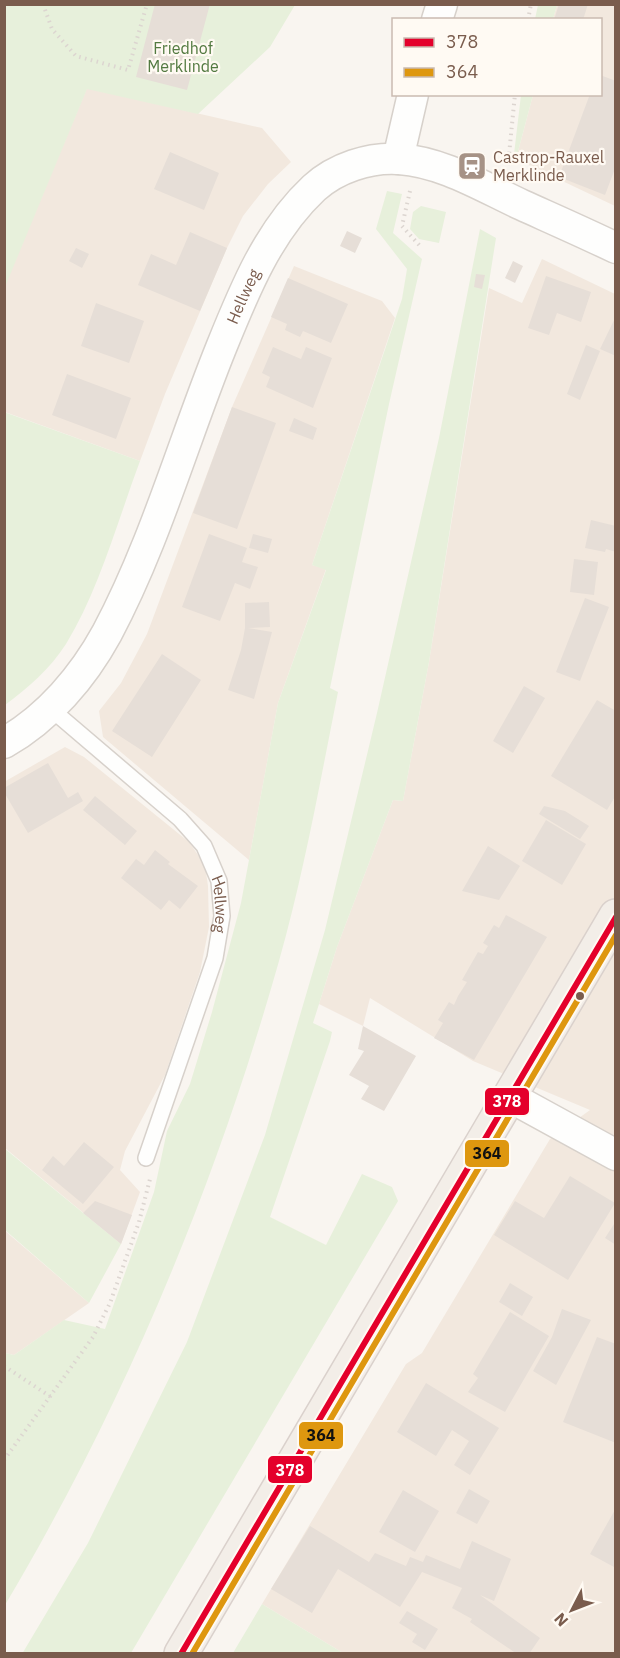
<svg xmlns="http://www.w3.org/2000/svg" width="620" height="1658" font-family="'IBM Plex Sans',sans-serif">
<style>
.residential{fill:#f2e8de}
.green{fill:#e7f0db}
.building{fill:#e6ded7}
.lines{fill:none;stroke-linecap:round;stroke-linejoin:round}
.lane-casing{stroke:#d7d1cb;stroke-width:18}
.street-casing{stroke:#d7d1cb;stroke-width:33}
.primary-casing{stroke:#dad1cc;stroke-width:36}
.path{stroke:#dcd5d0;stroke-width:4;stroke-dasharray:1.5 4.5;stroke-linecap:butt}
.lane{stroke:#fefefd;stroke-width:15}
.street{stroke:#fefefd;stroke-width:30}
.primary{stroke:#f3eee8;stroke-width:33}
.bus-1-casing{stroke:#fffaf3;stroke-width:10}
.bus-2-casing{stroke:#fffaf3;stroke-width:10}
.bus-1{stroke:#e4002b;stroke-width:6}
.bus-2{stroke:#de970f;stroke-width:6}
.bus-dot{fill:#7a5c4d;stroke:#fffaf3;stroke-width:2}
.labels{text-anchor:middle;dominant-baseline:central;stroke-width:4.5;stroke-linejoin:round;paint-order:stroke}
.park-label{font-size:16px;fill:#537a41;stroke:#fffaf3}
.poi-label{font-size:16px;fill:#7a5c4d;stroke:#fffaf3;text-anchor:start}
.street-label{font-size:16px;fill:#7a5c4d;stroke:#fffaf3}
.line-badge{stroke:#fffaf3;stroke-width:2}
.badge-label{font-size:16px;text-anchor:middle;font-weight:bold;fill:#fff}
.pale-badge-label{font-size:16px;text-anchor:middle;font-weight:bold;fill:#111}
</style>
<rect width="100%" height="100%" fill="#f9f5f0"/>
<path class="residential" d="M557 5H615V206L516 159 533 95 600 94V20L553 19Z
M87 88 262 128 291 162 268 184 243 216 227 248 165 394 140 461 5 412 4 287Z
M542 259 615 294V1653H343L262 1604 406 1364 422 1353 550 1139 590 1110 473 1061 370 998 363 1026 319 1004 337 947 393 800 403 801 429 662 489 288 522 303Z
M294 266 382 301 395 318 312 565 326 569 278 703 249 860 103 737 99 711 121 683 147 634 232 407Z
M65 747 84 757 189 842 205 865 208 886 209 927 200 972 165 1075 125 1151 120 1170 140 1192 121 1244 5 1148 4 782Z
M4 1230 89 1303 14 1355 5 1353Z"/>
<path class="green" d="M5 5H295L270 47 198 114 87 89 5 287Z
M538 5H557L553 19H535Z
M521 95H533L516 159 514 154Z
M387 191 402 194 393 233 422 259 389 404 330 688 338 692C320 782 304 873 279 961 215 1187 125 1403 5 1605V1353L14 1355 64 1320 105 1329 154 1192 167 1131 190 1084 212 1012 241 903 278 703 326 570 312 565 402 299 407 269 376 229Z
M421 206 446 212 439 243 419 239 410 229 413 212Z
M480 229 496 238 429 662 403 801 393 800 337 947 313 1023 332 1032 330 1041 270 1217 326 1245 362 1174 392 1187 398 1201 131 1653 22 1654 88 1543 187 1342 265 1135 325 930 377 713 439 438Z
M4 412 140 461C118 520 99 590 66 644 50 669 28 688 5 705Z
M4 1148 121 1244 89 1303 5 1230Z
M262 1604 343 1653H233Z"/>
<path class="building" d="M155 4H210L187 90 136 77Z
M559 4H588L583 20H554Z
M600 75 616 81V166L605 195 559 177 590 94H600Z
M170 152 219 173 204 210 154 189Z
M347 231 362 238 355 253 340 246Z
M190 232 227 248 200 311 138 285 151 254 176 265Z
M76 248 89 254 82 268 69 261Z
M513 261 523 266 515 283 505 278Z
M476 274 485 275 482 289 474 287Z
M546 276 591 292 581 322 557 313 549 335 528 328Z
M288 278 348 304 331 343 303 331 300 337 285 330 287 324 271 317Z
M96 303 144 321 129 363 81 346Z
M616 316V356L600 349Z
M586 345 600 351 580 400 567 394Z
M273 347 301 359 306 347 332 358 313 408 266 387 270 377 262 373Z
M67 374 131 398 116 439 52 415Z
M232 407 276 423 237 529 193 513Z
M294 418 317 428 313 440 289 431Z
M591 520 616 526V552L606 549 605 552 585 548Z
M209 534 247 548 242 562 258 567 250 589 235 583 220 621 182 607Z
M253 534 272 539 268 553 249 548Z
M574 559 598 562 594 595 570 592Z
M585 598 609 607 580 681 556 672Z
M269 602 270 627 248 628 272 632 254 699 228 690 241 650 245 628V603Z
M162 654 201 680 152 757 112 731Z
M524 686 545 698 513 753 493 741Z
M597 700 616 711V795L607 810 551 776Z
M48 763 68 798 78 792 83 801 28 833 4 792V788Z
M95 796 137 831 125 845 83 810Z
M544 806 565 811 589 826 580 839 539 814Z
M546 820 586 844 562 885 522 861Z
M488 846 520 866 499 900 462 891Z
M155 850 170 862 168 864 198 886 180 909 169 900 161 910 121 878 136 859 144 865Z
M506 915 547 937 474 1060 434 1038 443 1023 438 1020 449 1002 454 1005 458 996 467 982 462 980 478 952 483 954 488 946 483 943 494 925 499 928Z
M363 1026 416 1056 384 1111 361 1099 369 1086 349 1075 364 1051 358 1049Z
M84 1142 114 1167 83 1204 42 1170 53 1156 64 1166Z
M570 1176 615 1203 568 1280 494 1235 515 1201 544 1218Z
M95 1201 132 1215 121 1244 83 1213Z
M616 1221V1245L605 1238Z
M510 1283 533 1297 522 1316 499 1302Z
M562 1309 591 1320 556 1385 533 1371 552 1337Z
M510 1312 549 1336 505 1412 468 1392 478 1378 473 1374Z
M597 1337 616 1344V1443L563 1422Z
M426 1383 499 1428 470 1475 454 1465 469 1441 452 1430 436 1456 397 1432Z
M469 1489 490 1501 477 1524 456 1513Z
M403 1490 439 1511 415 1552 379 1532Z
M616 1508V1564L614 1567 590 1554Z
M310 1526 369 1562 375 1553 406 1566 410 1557 423 1562 426 1555 460 1569 472 1541 511 1559 494 1601 480 1595 540 1638 529 1654H517L470 1622 472 1619 452 1608 462 1588 422 1572 400 1607 338 1569 312 1613 271 1589Z
M407 1611 438 1629 425 1650 412 1642 417 1634 399 1623Z"/>
<g class="lines">
<g class="lane-casing">
<g id="lane">
<path id="s1" d="M51 709 180 819 204 846 219 881 222 916 215 958 146 1158"/>
</g>
</g>
<g class="street-casing">
<g id="street">
<path d="M437 20 442 4"/>
<path d="M398 159 413 94"/>
<path id="s2" d="M4 743C48 718 83 677 107 633 155 543 183 442 221 348 244 291 268 231 314 188 336 168 369 157 399 159 443 162 483 187 522 205 553 219 585 233 616 248"/>
<path d="M510 1097 616 1155"/>
</g>
</g>
<g class="primary-casing">
<path id="primary" d="M181 1654 616 916"/>
</g>
<path class="path" d="M43 4 52 29 76 56 128 70 147 4
M528 20 531 4
M508 165 515 94
M410 191 402 226 420 246
M4 1366 51 1397
M4 1460 93 1337 110 1303 139 1222 150 1179"/>
<use href="#lane" class="lane"/>
<use href="#street" class="street"/>
<use href="#primary" class="primary"/>
<g class="bus-1-casing">
<path id="bus-1" d="M181 1654 616 917"/>
</g>
<g class="bus-2-casing">
<path id="bus-2" d="M192 1654 616 935"/>
</g>
<use href="#bus-1" class="bus-1"/>
<use href="#bus-2" class="bus-2"/>
</g>
<defs>
<g id="station-square" transform="scale(1.5)"><rect x="-9" y="-9" width="18" height="18" rx="4" fill="#a69286" stroke="#fffaf3"/><path d="M-3-6H3Q5-6 5-4V2Q5 4 3 4L4.5 6H3L1.5 4h-3L-3 6H-4.5L-3 4Q-5 4-5 2V-4Q-5-6-3-6ZM-3.5-4v3h7v-3ZM-3.5 1v1.5H-2V1ZM2 1v1.5H3.5V1Z" fill="#fff"/></g>
</defs>
<g fill-rule="evenodd">
<use href="#station-square" x="472" y="166"/>
</g>
<circle class="bus-dot" cx="580" cy="996" r="5"/>
<g class="labels">
<g class="park-label">
<text x="183" y="48">Friedhof<tspan x="183" dy="18">Merklinde</tspan></text>
</g>
<g class="poi-label">
<text x="493" y="157">Castrop-Rauxel<tspan x="493" dy="18">Merklinde</tspan></text>
</g>
<g class="street-label">
<text stroke="none"><textPath href="#s2" startOffset="516">Hellweg</textPath></text>
<text stroke="none"><textPath href="#s1" startOffset="267">Hellweg</textPath></text>
</g>
</g>
<g class="line-badge">
<rect x="484" y="1087" width="46" height="29" rx="6" fill="#e4002b"/>
<rect x="464" y="1139" width="46" height="29" rx="6" fill="#de970f"/>
<rect x="298" y="1421" width="46" height="29" rx="6" fill="#de970f"/>
<rect x="267" y="1455" width="46" height="29" rx="6" fill="#e4002b"/>
</g>
<g class="badge-label">
<text x="507" y="1107">378</text>
<text x="290" y="1476">378</text>
</g>
<g class="pale-badge-label">
<text x="487" y="1159">364</text>
<text x="321" y="1441">364</text>
</g>
<rect width="620" height="1658" fill="none" stroke="#7a5c4d" stroke-width="12"/>
<rect x="392" y="18" width="210" height="78" fill="#fffaf3" stroke="#cabbb1" stroke-width="1.5"/>
<rect x="404" y="38" width="30" height="9" fill="#e4002b" stroke="#cabbb1" stroke-width="1.5"/>
<text x="446" y="48" font-size="18" fill="#7a5c4d">378</text>
<rect x="404" y="68" width="30" height="9" fill="#de970f" stroke="#cabbb1" stroke-width="1.5"/>
<text x="446" y="78" font-size="18" fill="#7a5c4d">364</text>
<g transform="translate(572 1610) rotate(228)" stroke="#fffaf3" stroke-width="4.5" paint-order="stroke">
<path d="M0-4.5L10 22L0 15L-10 22Z" fill="#7a5c4d"/>
<text y="-9" font-size="16" font-weight="bold" text-anchor="middle" fill="#7a5c4d">N</text>
</g>
</svg>
